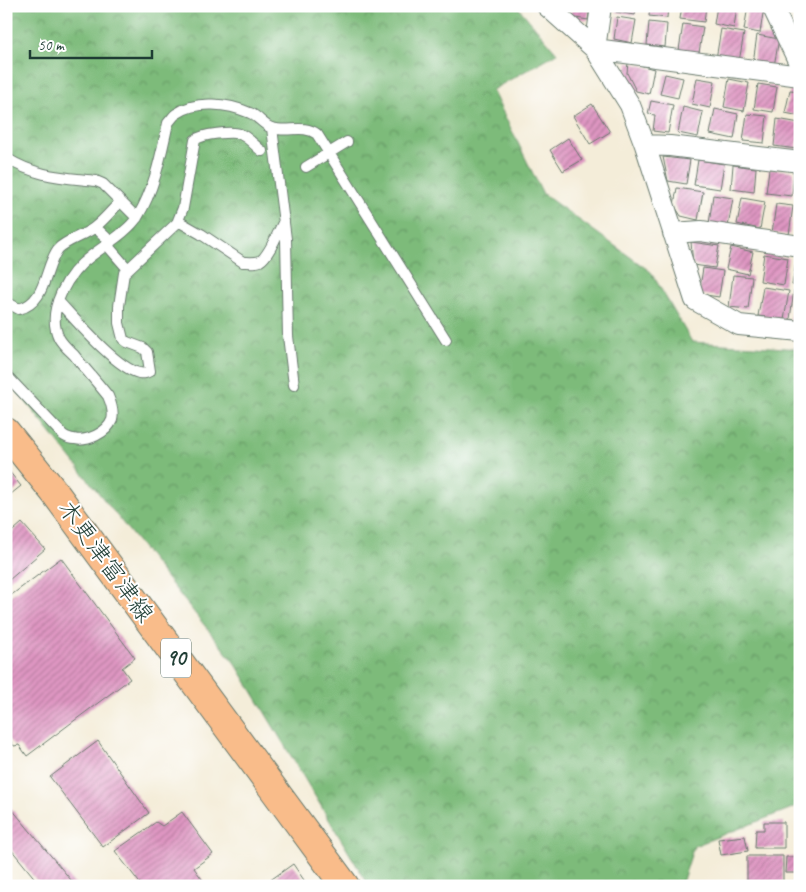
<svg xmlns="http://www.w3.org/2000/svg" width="806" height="892" font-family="Caveat,'Klee One',sans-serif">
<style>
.forest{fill:url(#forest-crowns);stroke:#4e7c57}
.building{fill:url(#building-hatch)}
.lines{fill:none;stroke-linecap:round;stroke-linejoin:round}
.lane-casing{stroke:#6a7b6e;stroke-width:12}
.street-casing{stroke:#6a7b6e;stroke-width:22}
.primary-casing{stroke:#6a7b6e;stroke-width:30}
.path{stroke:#6a7b6e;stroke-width:3;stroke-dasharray:4 4;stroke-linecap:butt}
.lane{stroke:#fff;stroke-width:10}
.street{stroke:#fff;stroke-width:20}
.primary{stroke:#f9bc8a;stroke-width:28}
.labels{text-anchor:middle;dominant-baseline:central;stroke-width:4;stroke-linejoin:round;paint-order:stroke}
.shield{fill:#fff;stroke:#627771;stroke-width:1}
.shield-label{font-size:22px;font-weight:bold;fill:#1f3d34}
.street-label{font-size:24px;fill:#1f3d34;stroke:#fff}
</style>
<defs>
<pattern id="forest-crowns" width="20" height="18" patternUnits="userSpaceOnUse" patternTransform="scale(1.25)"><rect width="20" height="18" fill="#7dbb7a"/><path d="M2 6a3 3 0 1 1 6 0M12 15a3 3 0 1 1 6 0" fill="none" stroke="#669965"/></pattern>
<pattern id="building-hatch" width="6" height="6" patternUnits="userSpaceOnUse" patternTransform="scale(1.25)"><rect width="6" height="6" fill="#df96c2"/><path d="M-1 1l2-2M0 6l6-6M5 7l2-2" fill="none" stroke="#b47c9e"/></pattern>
</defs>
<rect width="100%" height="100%" fill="#fff"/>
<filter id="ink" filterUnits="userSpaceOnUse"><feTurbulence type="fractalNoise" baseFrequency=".02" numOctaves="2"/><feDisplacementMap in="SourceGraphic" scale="10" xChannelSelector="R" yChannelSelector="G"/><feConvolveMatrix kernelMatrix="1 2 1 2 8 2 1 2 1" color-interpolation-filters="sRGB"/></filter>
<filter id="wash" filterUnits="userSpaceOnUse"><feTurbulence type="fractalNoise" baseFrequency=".0096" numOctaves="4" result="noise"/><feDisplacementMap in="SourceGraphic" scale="20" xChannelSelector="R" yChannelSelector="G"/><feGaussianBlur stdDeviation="1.12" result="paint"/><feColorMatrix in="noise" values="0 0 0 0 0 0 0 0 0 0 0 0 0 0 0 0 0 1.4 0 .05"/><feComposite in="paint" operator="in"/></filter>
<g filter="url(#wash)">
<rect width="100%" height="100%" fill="#f4edd9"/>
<path class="forest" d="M6 6H517L557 53 492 90 543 194 651 272 692 342 800 349V805L694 846 681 886H369L237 666 6 377Z"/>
<g id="blocks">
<path class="building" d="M571 6H590L588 20 570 17Z
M617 6H637L635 15 616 12Z
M650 6H668L667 18 649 16Z
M682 6H706L704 22 680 19Z
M717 6H737L734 28 714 24Z
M748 6 764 7 760 33 744 30Z
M617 17 636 20 632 43 614 39Z
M649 22 667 24 665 47 647 45Z
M683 24 703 27 699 53 679 50Z
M721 29 744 33 739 62 716 59Z
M757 35 779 39 774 66 753 63Z
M628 62 654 69 649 94 636 91 627 73Z
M665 74 683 78 678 98 660 94Z
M697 78 715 81 710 108 692 104Z
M729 79 749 83 744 111 724 107Z
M758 84 777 87 773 112 754 109Z
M790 90 800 91V116L785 113Z
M651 101 673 105 668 133 653 131 655 115 648 114Z
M592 104 610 132 590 144 573 116Z
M683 107 703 112 698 137 678 133Z
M715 109 738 114 734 139 710 134Z
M747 114 767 116 764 143 743 141Z
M777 119 800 123 797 149 774 146Z
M568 138 582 160 563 171 550 150Z
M663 157 690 160 686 184 668 181Z
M698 160 724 164 720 189 694 185Z
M733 165 756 168 754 192 731 189Z
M769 169 794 171 792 196 766 193Z
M677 188 703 192 698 220 681 216 674 205Z
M713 195 733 198 728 227 709 224Z
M742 198 765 202 760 229 737 224Z
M776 204 793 206 789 235 772 233Z
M691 242 719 246 715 268 693 265Z
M731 247 753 252 748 274 726 269Z
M764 254 788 258 784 285 760 281Z
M797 256H800V286L792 285Z
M703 268 723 271 719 297 699 294Z
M733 275 752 277 748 309 729 307Z
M763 287 789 291 784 320 758 316Z
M794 290 800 291V321L790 319Z
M8 470 21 486 6 498V471Z
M22 523 45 549 9 580 6 576V537Z
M61 558 135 658 122 668 130 679 27 756 19 745 14 746 6 735V599Z
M98 741 149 813 103 847 50 777Z
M6 802 76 886H41L6 843Z
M182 812 213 854 194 868 207 886H142L115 851 156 822 162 826Z
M764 822H784V848H755L756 830H764Z
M745 836 748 851 721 855 718 839Z
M747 856H783V883H770L769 886H747Z
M786 857H800V873H785Z
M293 864 308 886H262Z"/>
</g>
</g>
<g filter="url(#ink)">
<use href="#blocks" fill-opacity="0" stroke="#6a7b6e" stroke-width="1"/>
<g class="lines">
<g class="lane-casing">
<path id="lane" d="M272 128 286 239 288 336 294 385
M6 158C37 177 61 177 96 181L103 184 137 218
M306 167 347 142
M178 221 201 234 243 262C248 262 255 263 260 261 269 256 279 230 284 221
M95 227 111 242
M107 245 127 268
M58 301C75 319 116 368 139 373 144 374 146 373 150 371L147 352 143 348 127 342 123 339 119 323V306L124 273 177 223 183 208 195 140C202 134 232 131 240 134 248 137 256 147 262 151
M6 302 19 309C47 302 44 268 58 249 66 240 86 235 95 227 104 220 112 210 120 202
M6 375 63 435C66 437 70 439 74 439 87 442 107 433 112 420 114 413 111 403 108 396 97 382 85 369 74 355 69 350 62 344 59 338 45 310 69 272 91 256 105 245 129 231 138 216 155 188 161 154 168 123 171 120 173 116 176 114 196 99 229 104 250 113 258 116 264 126 272 128 288 133 303 124 317 134L446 340"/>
</g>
<g class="street-casing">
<path id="street" d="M547 6 595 49 630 105 645 145 695 300 739 325 800 331
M772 6 800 65
M595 49 800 76
M595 49 601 6
M645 145 670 146 800 162
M673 233 701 231 800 246"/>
</g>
<g class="primary-casing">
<path id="primary" d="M6 432 55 493 345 886"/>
</g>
<path class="path" d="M797 348 800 365"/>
<use href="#lane" class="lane"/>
<use href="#street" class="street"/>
<use href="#primary" class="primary"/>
</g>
</g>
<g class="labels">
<rect class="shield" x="161" y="638.5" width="30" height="39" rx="4"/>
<g class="shield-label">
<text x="176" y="658">90</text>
</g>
<g class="street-label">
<text transform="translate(106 561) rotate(54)">木更津富津線</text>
</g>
</g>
<rect width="806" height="892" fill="none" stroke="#fff" stroke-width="25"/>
<path d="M30 50v8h122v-8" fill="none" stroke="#1f3d34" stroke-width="2.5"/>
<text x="38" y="50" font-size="15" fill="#1f3d34" stroke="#ffffff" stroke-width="4" paint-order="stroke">50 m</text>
</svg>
